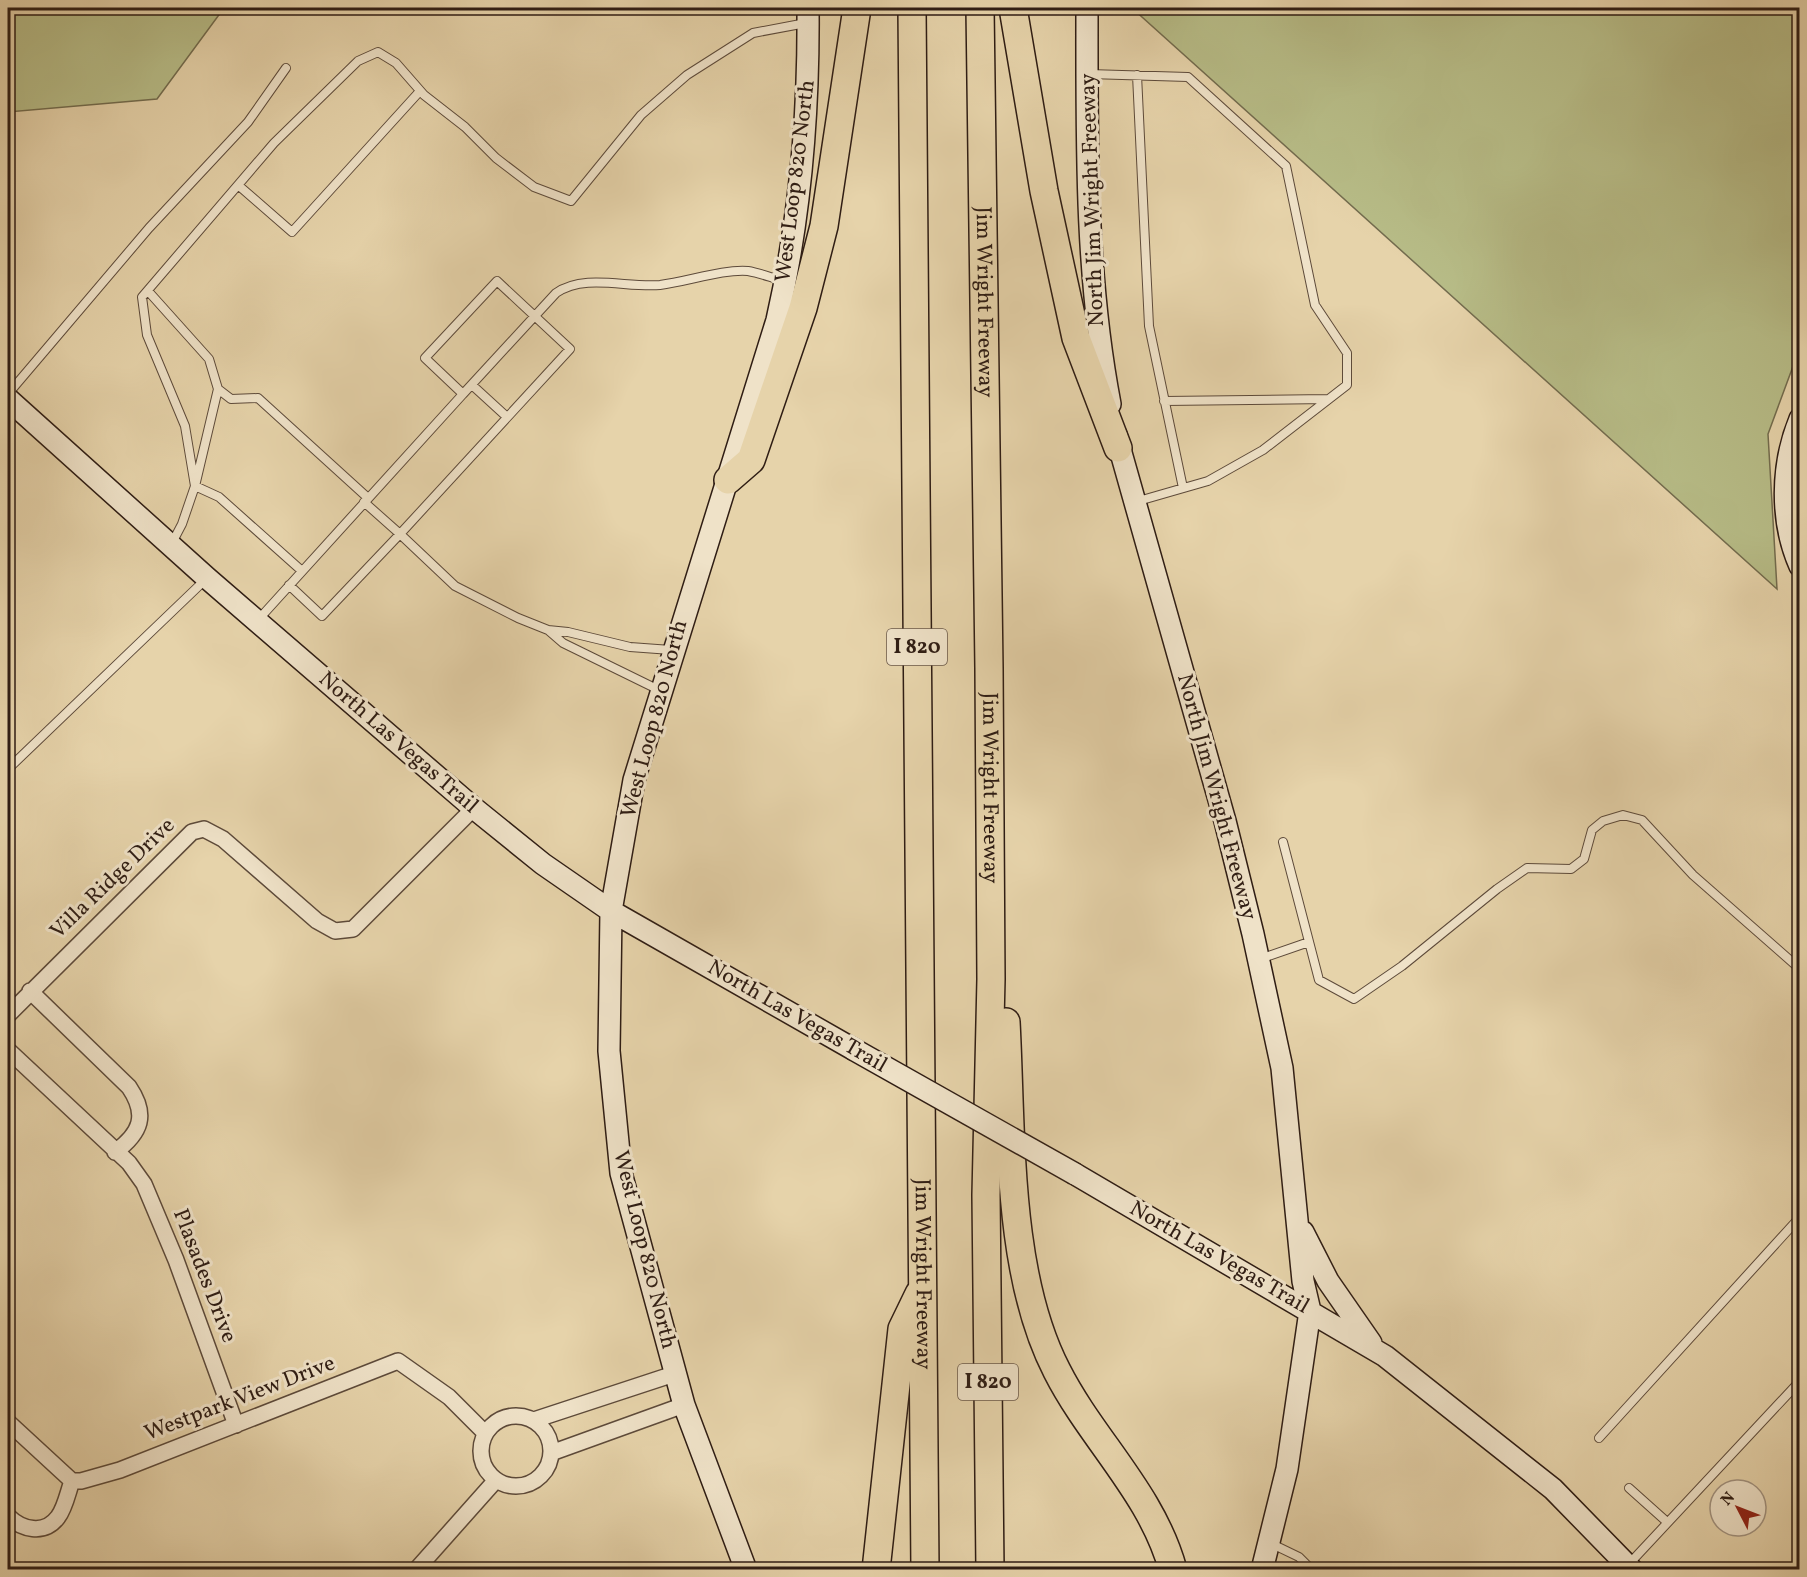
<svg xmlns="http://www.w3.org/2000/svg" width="1807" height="1577" font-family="Vollkorn,serif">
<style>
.green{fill:#b7bc87;stroke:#736c4e;stroke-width:1.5}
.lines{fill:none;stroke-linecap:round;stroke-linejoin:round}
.lane-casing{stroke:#5d4a3a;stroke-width:10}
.street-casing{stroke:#5d4a3a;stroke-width:18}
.secondary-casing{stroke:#2f1d14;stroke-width:24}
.highway-casing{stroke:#2f1d14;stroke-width:30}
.lane{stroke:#efe2c8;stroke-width:8}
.street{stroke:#efe2c8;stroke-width:15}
.secondary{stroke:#efe2c8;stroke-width:21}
.highway{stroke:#e6d3aa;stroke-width:27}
.secondary-bridge-casing{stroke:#2f1d14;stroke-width:24;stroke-linecap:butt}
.secondary-bridge{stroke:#efe2c8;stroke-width:21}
.labels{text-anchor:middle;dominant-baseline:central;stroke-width:6;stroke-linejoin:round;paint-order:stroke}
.shield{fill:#efe2c8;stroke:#69584a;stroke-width:1.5}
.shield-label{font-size:21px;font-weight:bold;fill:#2f1d14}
.street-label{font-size:22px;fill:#2f1d14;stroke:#efe2c8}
</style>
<rect width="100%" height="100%" fill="#e6d3aa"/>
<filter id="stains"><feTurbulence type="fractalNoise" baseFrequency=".00333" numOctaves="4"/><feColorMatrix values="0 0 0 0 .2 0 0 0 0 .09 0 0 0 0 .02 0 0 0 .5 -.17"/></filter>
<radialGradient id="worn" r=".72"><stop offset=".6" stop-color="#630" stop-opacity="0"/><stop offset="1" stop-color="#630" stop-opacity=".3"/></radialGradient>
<path class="green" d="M8 8H224L157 99 8 112Z
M1132 8H1799V350L1768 434 1777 589Z"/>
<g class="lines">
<g class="lane-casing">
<path id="lane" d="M1089 74 1188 77 1286 166 1315 305 1347 353V385L1263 450 1208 481 1135 502
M1137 75 1149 326 1183 488
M238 185 292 232 420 91
M148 291 209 359 218 389 231 399 258 398 368 498
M472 385 507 417
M218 389 195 486 219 497 302 571
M8 394 149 228 248 122 286 68
M463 394 556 293C585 273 626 288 660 285 687 282 722 269 748 271 760 273 772 278 784 281
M1164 401 1328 399
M171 545 182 524 195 486 185 426 147 335 142 297 274 143 358 61 378 52 396 63 424 95 465 127 496 158 534 187 571 201 641 115 687 75 753 33 806 23
M289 585 322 616 400 534 364 502
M258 620 463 394 425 358 497 281 570 349 400 534 455 586 518 618 548 630 568 632 630 647 671 650
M548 630 563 643 659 690
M8 769 206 579
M1283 842 1319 980 1354 999 1402 966 1497 889 1527 868 1571 869 1584 859 1592 830 1603 821 1623 815 1642 820 1693 875 1800 969
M1260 959 1309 942
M1599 1438 1800 1217
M1629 1488 1667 1522
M1270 1543 1299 1557 1312 1570
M1629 1564 1800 1381"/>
</g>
<g class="street-casing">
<path id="street" d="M30 991 129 1087C148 1115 141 1133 115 1152
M8 1015 192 832 204 829 223 839 317 921 335 931 353 929 474 808
M8 1050 129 1163 144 1184 176 1260 236 1425
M481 1451a35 35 0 1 1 70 0a35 35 0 1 1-70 0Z
M534 1420 674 1374
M8 1422 72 1481H81L120 1470 398 1361 449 1397 485 1433
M551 1453 684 1405
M8 1516C21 1529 44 1536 58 1517 65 1508 68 1492 72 1481
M416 1570 496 1480"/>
</g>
<g class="secondary-casing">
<path id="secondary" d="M1087 8C1087 141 1085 273 1110 404
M8 399 207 578 470 805 543 864 611 911 853 1049
M1800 419C1781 465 1780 521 1800 566
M1116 435 1225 821 1253 934 1282 1068 1303 1281 1310 1311 1287 1469 1262 1570
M1075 1174 1385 1356 1553 1489 1632 1570
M1303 1232 1328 1281 1371 1343
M746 1570 684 1405 621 1173 609 1051 611 911 634 780 777 320C800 219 809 112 808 8"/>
</g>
<g class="highway-casing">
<g id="highway">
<path id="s1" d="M912 8 925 1570"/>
<path id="s2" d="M980 8 989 668 991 979 986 1195 990 1570"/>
<path d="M1013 8 1044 191 1076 338 1118 448"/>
<path d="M728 480 751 460 803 308 824 226 857 8"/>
<path d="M1006 1022C1012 1131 1006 1273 1057 1371 1092 1440 1152 1493 1173 1570"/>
<path d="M876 1570 902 1329 919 1294"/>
</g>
</g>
<use href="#lane" class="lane"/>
<use href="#street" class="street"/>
<use href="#secondary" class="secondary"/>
<use href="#highway" class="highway"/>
<g class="secondary-bridge-casing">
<path id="secondary-bridge" d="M853 1049 1075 1174"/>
</g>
<use href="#secondary-bridge" class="secondary-bridge"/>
</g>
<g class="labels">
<g class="shield">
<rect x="887" y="629" width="60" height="36" rx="4.5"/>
<rect x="958" y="1364" width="60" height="36" rx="4.5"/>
</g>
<g class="shield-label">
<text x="917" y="647">I 820</text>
<text x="988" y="1382">I 820</text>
</g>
<g class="street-label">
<text transform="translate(796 181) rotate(-83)">West Loop 820 North</text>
<text transform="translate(1093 200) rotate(-92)">North Jim Wright Freeway</text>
<text stroke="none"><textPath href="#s2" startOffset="294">Jim Wright Freeway</textPath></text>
<text transform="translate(655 719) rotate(-75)">West Loop 820 North</text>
<text transform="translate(398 743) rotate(41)">North Las Vegas Trail</text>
<text stroke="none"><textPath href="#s2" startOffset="780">Jim Wright Freeway</textPath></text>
<text transform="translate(1216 797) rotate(75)">North Jim Wright Freeway</text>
<text transform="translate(113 879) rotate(-44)">Villa Ridge Drive</text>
<text transform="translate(797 1017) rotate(30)">North Las Vegas Trail</text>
<text transform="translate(644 1250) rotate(76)">West Loop 820 North</text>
<text transform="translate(1219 1258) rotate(30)">North Las Vegas Trail</text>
<text stroke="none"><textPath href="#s1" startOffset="1266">Jim Wright Freeway</textPath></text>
<text transform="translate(204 1276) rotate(69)">Plasades Drive</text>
<text transform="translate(240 1399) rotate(-21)">Westpark View Drive</text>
</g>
</g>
<rect width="1807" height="1577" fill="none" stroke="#e6d3aa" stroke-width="30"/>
<rect x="9" y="9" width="1789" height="1559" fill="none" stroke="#2f1d14" stroke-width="3"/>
<rect x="15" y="15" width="1777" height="1547" fill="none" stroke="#2f1d14" stroke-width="1.5"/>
<g transform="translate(1738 1508) rotate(312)"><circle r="28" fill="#efe2c8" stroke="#a29380" stroke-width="1.5"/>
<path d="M0-4.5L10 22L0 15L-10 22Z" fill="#8f2418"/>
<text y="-9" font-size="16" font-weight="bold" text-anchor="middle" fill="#2f1d14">N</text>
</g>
<rect width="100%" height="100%" filter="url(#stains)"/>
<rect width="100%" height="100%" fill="url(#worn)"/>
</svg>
